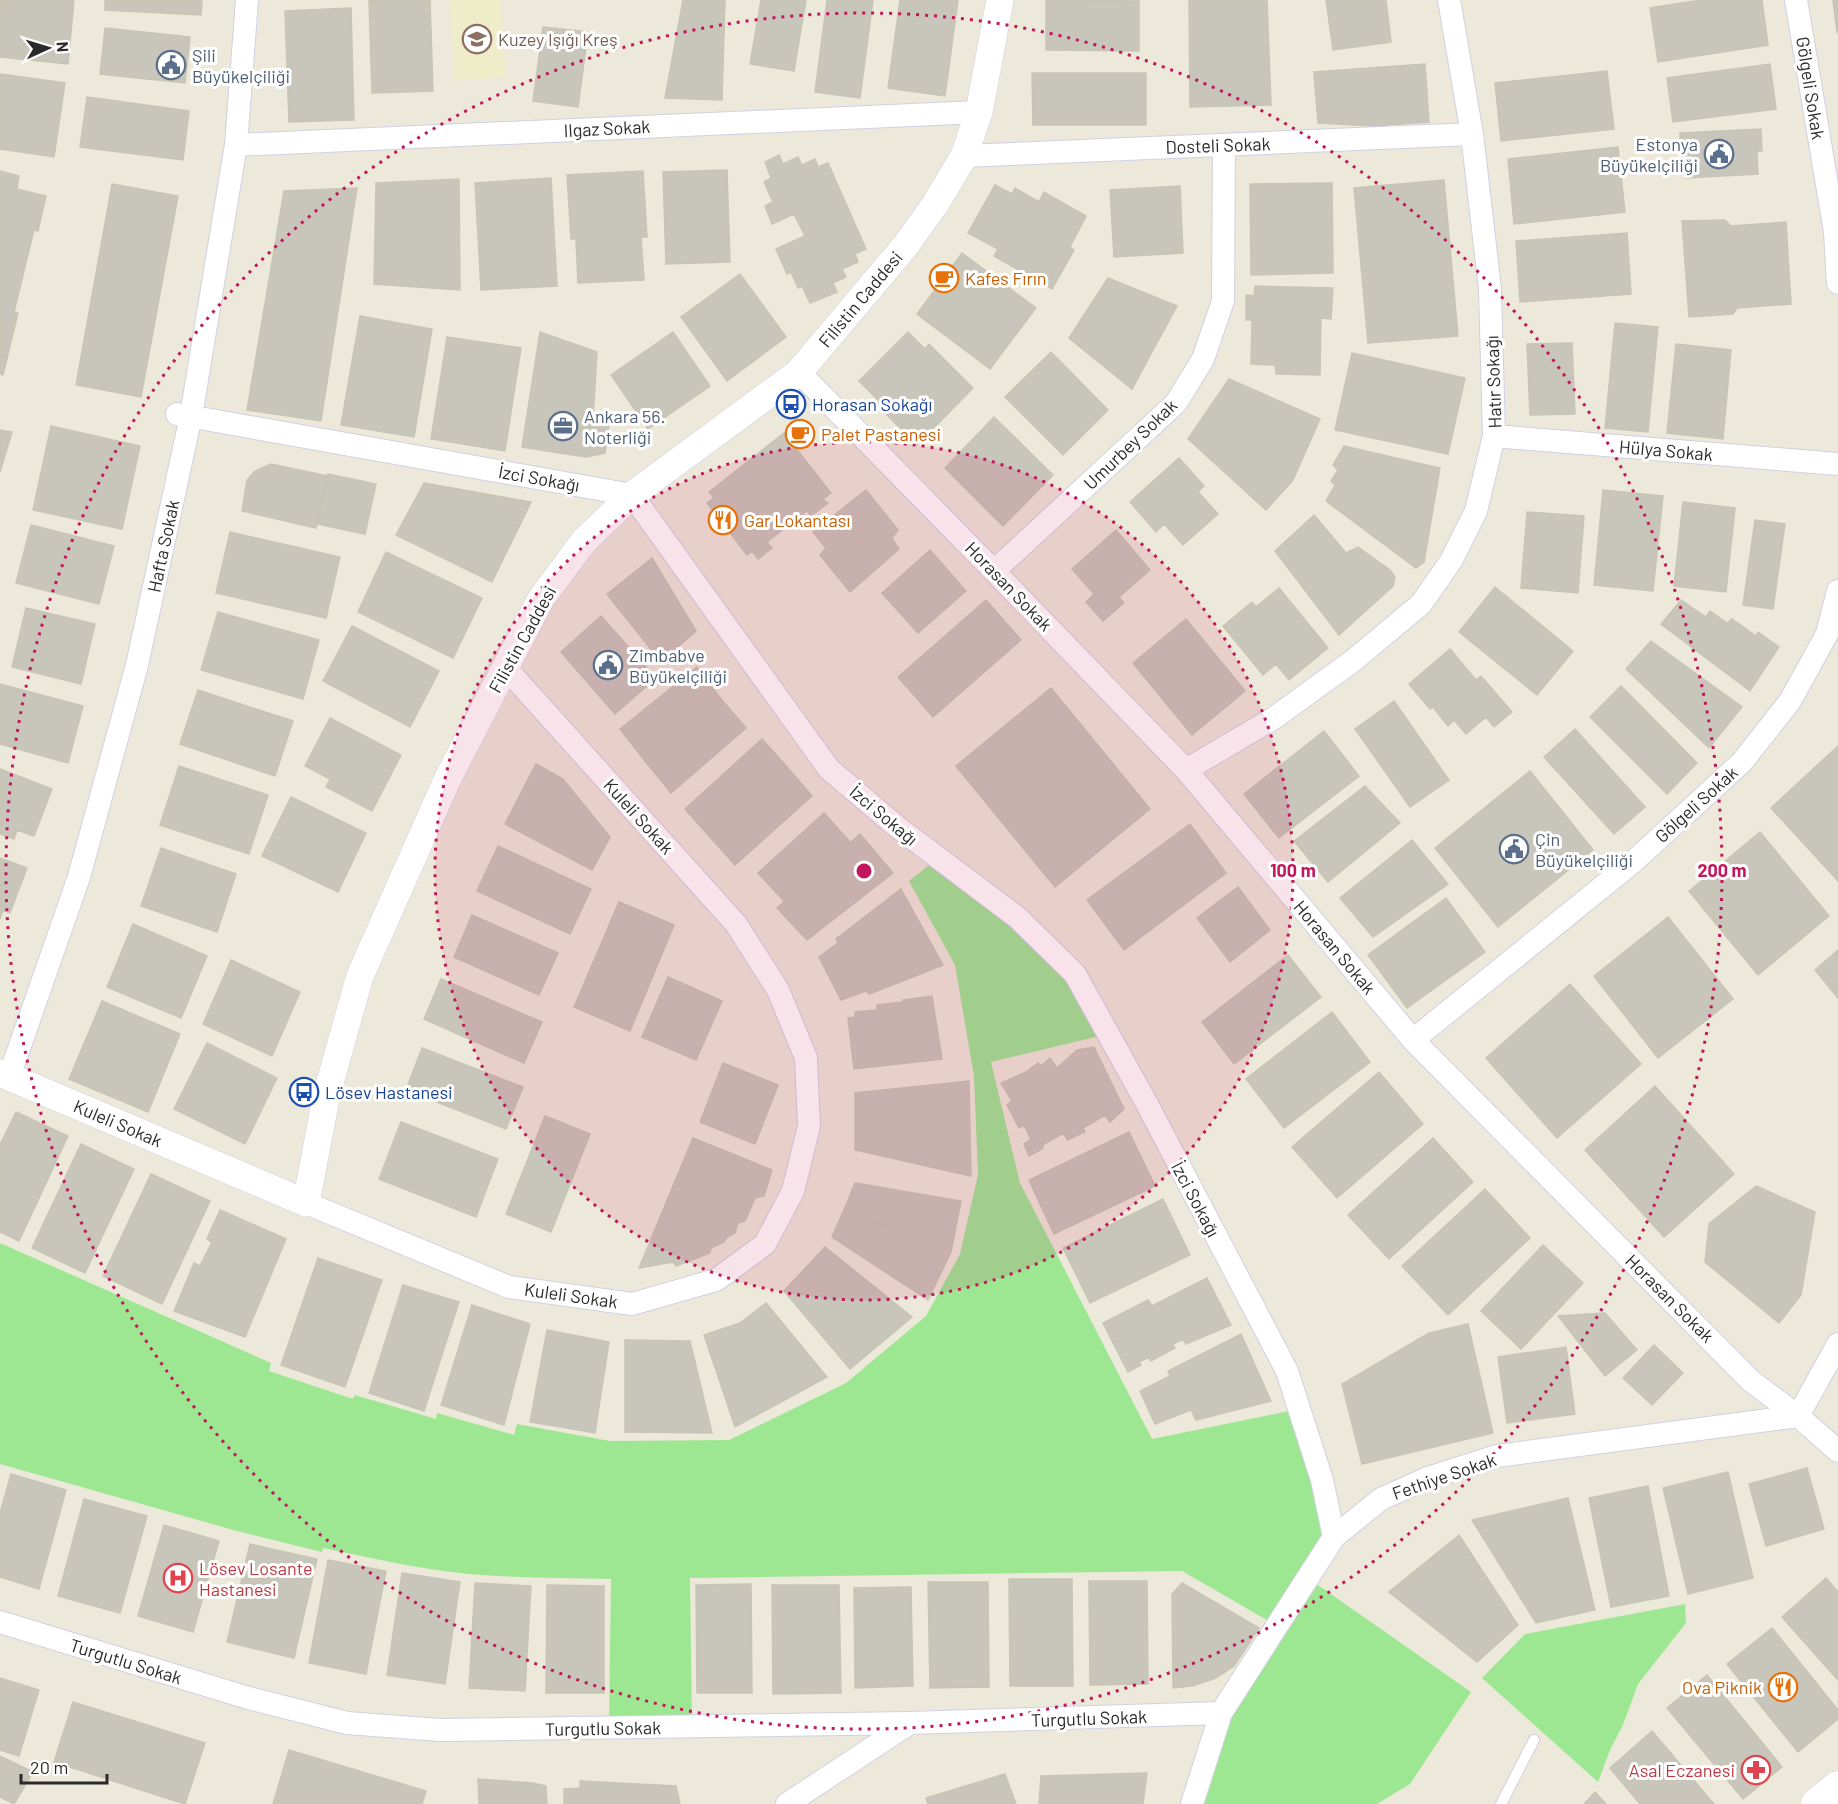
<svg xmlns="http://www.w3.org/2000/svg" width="1838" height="1804" font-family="Barlow,sans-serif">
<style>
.education{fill:#efecc9}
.green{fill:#9de793}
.building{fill:#c8c5ba;stroke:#c8c5b4;stroke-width:1.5}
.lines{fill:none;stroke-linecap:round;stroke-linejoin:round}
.service-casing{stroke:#d0d0e3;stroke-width:12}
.minor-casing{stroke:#d0d0e3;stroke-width:24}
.tertiary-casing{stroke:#d0d0e3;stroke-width:28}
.secondary-casing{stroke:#d0d0e3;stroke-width:33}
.service{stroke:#fff;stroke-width:10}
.minor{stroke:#fff;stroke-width:22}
.tertiary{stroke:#fff;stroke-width:27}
.secondary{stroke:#fff;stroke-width:32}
.ring{fill:none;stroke:#c2185b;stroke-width:3;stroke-dasharray:3 6}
.labels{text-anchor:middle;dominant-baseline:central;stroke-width:6;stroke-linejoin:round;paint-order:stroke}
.education-label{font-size:18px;fill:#785e54;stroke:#fff;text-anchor:start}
.service-label{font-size:18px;fill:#4e5e75;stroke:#fff;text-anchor:start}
.street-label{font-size:18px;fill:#2a2a2a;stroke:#fff}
.food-label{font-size:18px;fill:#c56008;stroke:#fff;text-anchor:start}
.transit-label{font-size:18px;fill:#164399;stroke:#fff;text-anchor:start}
.health-label{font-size:18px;fill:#be3a42;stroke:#fff;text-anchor:start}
.centre{fill:#c2185b;stroke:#fff;stroke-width:3}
.ring-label{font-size:18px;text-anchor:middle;font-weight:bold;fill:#c2185b;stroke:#fff;stroke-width:6;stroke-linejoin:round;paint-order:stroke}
</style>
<rect width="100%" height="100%" fill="#ede9da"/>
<path class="education" d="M449 0H500L506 77 455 81Z"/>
<path class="green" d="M938 858 1018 918 1108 1034 991 1062 1020 1183 1152 1439 1299 1409 1334 1537 1308 1578 1471 1692 1410 1784 1377 1804H1192L1221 1713 1277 1626 1182 1571 690 1578 692 1727 609 1728 611 1579C564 1578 516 1578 468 1574 419 1569 371 1558 323 1548L322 1552 237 1531 0 1464V1243L271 1363 269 1371 353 1399 355 1395 436 1419 437 1413 514 1435 517 1424 610 1441 729 1440 846 1383 926 1316 960 1254 978 1175 974 1076 955 965 909 881Z
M1685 1604 1686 1623 1638 1684 1623 1725 1610 1750 1598 1782 1482 1678 1525 1634Z"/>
<path class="building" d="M0 0H74L68 64 0 57Z
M105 0H202L201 15 105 10Z
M369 0H430L433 91 372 93Z
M683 0H725L722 100 665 98Z
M761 0H806L794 71 750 64Z
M827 0H873L860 98 815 92Z
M900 0H958L945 96 888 88Z
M1046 0 1139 1V51L1046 50Z
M1189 0H1267L1271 105 1190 107Z
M1326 0H1386L1391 42 1333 50Z
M1701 0H1762L1768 45 1658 62 1650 8Z
M1833 0H1838V32H1837Z
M351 8 354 120 289 122 285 11Z
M543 27 588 32 578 107 533 101Z
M105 28 190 37 185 83 100 74Z
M1425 64 1429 122 1373 126 1318 123 1314 72Z
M1770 64 1776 109 1673 122 1667 78Z
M1607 71 1614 129 1501 141 1495 83Z
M1032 73H1146V125H1033Z
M0 74 65 83 54 157 0 149Z
M87 97 189 111 183 160 80 147Z
M1761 129 1762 151H1757L1758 174 1686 178 1685 156H1681L1680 133Z
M1618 147 1625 212 1514 224 1508 159Z
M779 155 783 164 798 157 802 165 815 159 818 167 828 163 866 249 855 254 858 262 842 269 846 277 833 283 837 292 810 303 802 286 798 288 791 272 787 274 776 249 805 236 794 214 772 224 765 206 773 202 764 182 771 178 765 162Z
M727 170 730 262 666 264 663 172Z
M0 171 19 176 17 189 46 196 38 231 34 230 14 312 18 313 3 375 0 374Z
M643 171 647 237H641L644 280 578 283 576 239H571L567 175Z
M551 178 557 286 481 290 475 183Z
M459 179 460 290 374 284 376 183Z
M1444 180 1458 336 1368 343 1354 188Z
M1332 183 1333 273 1251 275 1250 184Z
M112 184 178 196 141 397 76 385Z
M995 185 1012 194 1015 188 1039 202 1044 192 1086 216 1070 247 1074 250 1052 289 994 256 998 249 968 233Z
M1180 186 1183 253 1114 257 1110 190Z
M357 188 321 421 247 410 284 191Z
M1725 220 1731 226 1786 222 1791 304 1737 308 1733 314 1689 317 1682 221Z
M1627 233 1631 294 1520 302 1516 241Z
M962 253 1036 308 990 369 917 314Z
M740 274 786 337 727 381 681 317Z
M1108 278 1177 306 1132 389 1069 338Z
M1255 286 1333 288 1331 319 1321 318 1320 375 1276 374 1275 365 1251 364 1252 320H1246V295L1254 296Z
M360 316 432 329 414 437 341 425Z
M1615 323 1658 327 1648 432 1605 428Z
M540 332 597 352 593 420 610 417 605 453 586 457 522 447Z
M673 332 710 386 648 429 611 375Z
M908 332 925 349 929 344 973 388 917 445 876 404 879 401 859 381Z
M447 337 521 348 505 451 431 439Z
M1572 343 1575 414 1530 415 1527 344Z
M1676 344 1731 350 1723 439 1667 433Z
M1051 352 1108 410 1063 455 1005 397Z
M1352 353 1465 378 1448 454 1335 430Z
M1229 379 1320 419 1293 480 1266 510 1188 439Z
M994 417 1053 475 1003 526 945 468Z
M51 426 140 446 122 529 33 510Z
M0 430 12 432 0 472Z
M784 433 831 493 823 499 828 503 811 516 807 511 767 542 772 548 758 559 752 551 747 555 707 503 714 498 709 492Z
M1344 446 1440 468 1424 562 1416 568 1326 501 1335 485 1331 481 1338 470 1333 465Z
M1179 458 1204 486 1198 492 1218 514 1183 545 1164 524 1156 532 1130 502Z
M271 464 328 476 316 528 242 511 247 480 255 471Z
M328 474 376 484 365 534 317 524Z
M424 483 531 502 492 582 396 535Z
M866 490 898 530 892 538 899 549 850 592 820 555 826 548 813 532Z
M1603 490 1663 496 1653 591 1594 585Z
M1683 502 1735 508 1726 592 1674 586Z
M1527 512 1584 516 1578 593 1521 588Z
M1314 515 1346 553 1358 547 1390 570 1395 577 1393 586 1339 635 1275 551Z
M1755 520 1785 524 1773 609 1743 605Z
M31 525 114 546 99 604 16 583Z
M1116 530 1150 570 1119 597 1124 603 1103 621 1086 602 1094 594 1072 569Z
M230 532 340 557 326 618 216 593Z
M930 550 966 591 918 633 882 593Z
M386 552 482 598 453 658 358 612Z
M652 558 696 631 661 662 607 594Z
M1495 587 1573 651 1537 695 1459 632Z
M1279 588 1328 648 1289 680 1276 664 1263 675 1223 626 1252 602 1256 607Z
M986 600 1021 640 933 717 898 677Z
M1681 600 1706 617 1710 611 1727 623 1732 619 1756 636 1758 632 1779 647 1750 691 1661 624Z
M26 608 95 624 81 684 12 667Z
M218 612 319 640 303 699 201 670Z
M601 616 656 678 615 714 561 652Z
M1186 619 1245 691 1192 735 1133 663Z
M352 626 439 671 410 727 323 681Z
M1651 641 1742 707 1709 748 1626 669Z
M1450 649 1476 680 1481 676 1512 712 1494 727 1486 717 1466 734 1454 720 1448 726 1433 707 1430 709 1409 684Z
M697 667 722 700 645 761 620 729Z
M0 684 83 706 68 763 0 744Z
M1621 686 1697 763 1667 794 1590 717Z
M1051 688 1150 809 1055 887 956 766Z
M198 690 293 721 275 776 180 744Z
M722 700 746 728 671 793 645 761Z
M1394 701 1449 780 1410 807 1355 729Z
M330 718 401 755 372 811 326 787 330 779 305 766Z
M1575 729 1645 807 1614 834 1544 757Z
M1324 731 1359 776 1279 838 1244 794Z
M762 739 787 767 710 837 685 809Z
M1838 746V881L1771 808Z
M536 764 563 779 610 837 592 870 505 824Z
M179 766 268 795 249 854 160 825Z
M787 767 812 796 735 865 710 837Z
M0 769 52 789 34 836 17 830 14 839 0 834Z
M1530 771 1593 850 1498 927 1435 848Z
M1365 786 1400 823 1328 882 1294 841Z
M291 797 366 833 338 892 262 856Z
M824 813 850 842 785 902 758 873Z
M1190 824 1226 873 1124 950 1087 900Z
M1760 832 1829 916 1758 975 1689 891Z
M860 834 893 873 807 940 777 908Z
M1412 840 1448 884 1373 937 1340 898Z
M498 846 591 889 570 934 477 891Z
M161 848 236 874 217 932 141 906Z
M0 858 27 868 10 913 3 910 0 919Z
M1238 887 1270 930 1230 962 1197 918Z
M901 889 943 965 869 994 866 991 841 1000 819 957 838 943 836 939Z
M1446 898 1485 952 1407 1008 1368 955Z
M619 902 674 925 630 1031 574 1007Z
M472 915 558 953 539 995 454 957Z
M1668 917 1733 999 1658 1058 1594 976Z
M133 924 207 956 181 1018 107 987Z
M1838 950V998L1815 970Z
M1288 955 1321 997 1234 1064 1202 1022Z
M231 960 300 992 272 1056 203 1024Z
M668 977 722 1001 696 1060 642 1037Z
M441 979 542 1022 524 1063 424 1019Z
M1570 984 1641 1064 1557 1138 1486 1058Z
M932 996 942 1059 854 1069 848 1018 855 1017V1012L877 1010V1005L904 1002 903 1000Z
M102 1001 180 1034 148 1112 69 1079Z
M1332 1012 1370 1062 1284 1128 1246 1079Z
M207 1043 277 1078 245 1144 174 1109Z
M1094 1047 1124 1109 1110 1122 1105 1115 1083 1128 1085 1132 1067 1140 1064 1133 1044 1144 1042 1149 1029 1156 1024 1144 1031 1139 1024 1125 1019 1128 1007 1105 1012 1101 1001 1083 1026 1072 1038 1063 1041 1066 1050 1058 1057 1068 1077 1050Z
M422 1048 523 1087 506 1129 406 1090Z
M723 1063 778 1085 755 1144 700 1122Z
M1379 1072 1423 1124 1337 1198 1292 1147Z
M969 1081 971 1176 855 1150V1093Z
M1655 1086 1734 1174 1664 1237 1585 1150Z
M16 1112 68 1136 19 1241 0 1232V1145Z
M545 1116 590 1134 551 1232 506 1214Z
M401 1122 498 1159 476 1217 379 1179Z
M1129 1132 1155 1186 1054 1234 1029 1180Z
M693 1138 772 1170 764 1196 755 1198 745 1221 738 1223 735 1233 727 1237 724 1242 711 1248 710 1253 676 1266 673 1262 639 1268Z
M1433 1138 1473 1182 1389 1259 1348 1215Z
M81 1144 134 1169 85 1273 32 1248Z
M151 1174 210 1201 162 1304 103 1276Z
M855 1183 961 1201 951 1252 844 1210Z
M1756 1186 1815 1212 1801 1295 1779 1323 1705 1262 1709 1224Z
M1485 1189 1530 1238 1448 1315 1402 1266Z
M1163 1199 1190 1255 1090 1303 1063 1248Z
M220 1210 286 1239 245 1337 174 1311 194 1263 200 1266 212 1242 207 1239Z
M844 1210 951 1252 928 1300 832 1237Z
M1543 1245 1583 1283 1521 1349 1481 1311Z
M825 1247 912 1317 850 1369 784 1291Z
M318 1258 382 1280 345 1387 281 1365Z
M1207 1278 1231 1325 1186 1344 1183 1339 1173 1344 1175 1348 1151 1361 1149 1357 1139 1362 1141 1365 1128 1372 1103 1323 1148 1300 1152 1306Z
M403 1285 459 1302 424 1411 369 1393Z
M766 1303 827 1377 735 1427 704 1335 740 1323Z
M472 1305 530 1324 504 1425 441 1405Z
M1605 1313 1637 1350 1605 1376 1558 1316Z
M1468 1324 1493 1433 1362 1464 1342 1384 1429 1333Z
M547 1330 609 1342 595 1433 530 1422Z
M1241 1334 1271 1401 1196 1420 1191 1410 1155 1424 1140 1391 1170 1376 1168 1371Z
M625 1340 690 1341 712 1433 625 1432Z
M1654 1345 1683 1373 1652 1405 1623 1378Z
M1566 1347 1575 1414 1507 1423 1498 1357Z
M1807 1468 1824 1529 1766 1546 1749 1484Z
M1728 1472 1753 1578 1688 1594 1663 1488Z
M11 1474 66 1490 39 1589 0 1577V1513Z
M1648 1486 1669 1596 1611 1607 1589 1498Z
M1568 1498 1595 1610 1536 1623 1472 1520Z
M84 1499 147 1516 120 1613 58 1596Z
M164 1525 219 1541 193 1632 138 1616Z
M1459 1535 1518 1625 1477 1662 1389 1592Z
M250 1544 317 1559 294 1658 227 1642Z
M328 1560 386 1571 366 1674 309 1663Z
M402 1573 460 1582 445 1684 387 1675Z
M1826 1578 1838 1592V1680L1782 1617Z
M1009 1579H1072L1073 1686H1010Z
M1089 1581H1147L1148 1684 1090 1685Z
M928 1582H988L989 1687 930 1688Z
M475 1583 531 1586 525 1691 469 1688Z
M1182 1583 1259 1628 1234 1666 1216 1678 1192 1686 1173 1688 1172 1594Z
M751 1584 752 1693H697L696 1585Z
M547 1585 604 1586V1693H546Z
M772 1585H839L841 1693 773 1694Z
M911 1587 913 1686 855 1688 854 1588Z
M1772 1628 1838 1710V1719L1798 1752 1727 1664Z
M1707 1675 1782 1767 1743 1799 1667 1708Z
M0 1678 39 1690 19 1756 0 1750Z
M73 1702 205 1743 185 1804 54 1762Z
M1652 1731 1714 1804H1640L1610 1768Z
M289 1750 426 1791 422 1804H273Z
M0 1756 33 1772 14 1804 0 1797Z
M1147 1773 1143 1804H1039L1041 1776Z
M1005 1774 1016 1804H928L926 1798Z
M478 1779 533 1783 546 1786 547 1804H479Z
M580 1781 676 1786 680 1804H564V1789L580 1788Z
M1595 1792 1606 1804H1584Z"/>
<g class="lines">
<g class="service-casing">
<path id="service" d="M1501 1804 1534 1740"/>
</g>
<g class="minor-casing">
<path id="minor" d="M1796 0 1835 232 1838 283
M236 145 979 112
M964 156 1472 134
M799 372 994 571 1186 770 1413 1040 1751 1381 1798 1416 1838 1451
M177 414 632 495 829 769 896 826 1018 918 1075 974 1147 1104 1287 1371 1322 1480 1334 1537
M1494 436 1838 464
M994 571 1176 403 1203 359 1223 301 1224 145
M1186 770 1274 718 1354 660 1421 604 1451 561 1476 511 1494 436 1490 289 1472 134 1449 0
M1413 1040 1633 862 1742 762 1790 701 1827 634 1838 591
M9 1077 79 877 137 665 191 416 236 145 247 0
M306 1203 509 1287 632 1304 716 1280 765 1244 793 1191 809 1126 806 1058 778 990 736 924 505 667
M1798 1416 1838 1344
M0 1622 245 1697 347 1723 440 1730 910 1723 1221 1713
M787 1804 910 1723
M1192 1804 1221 1713 1334 1537 1381 1499 1428 1478 1497 1456 1798 1416"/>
</g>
<g class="tertiary-casing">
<path id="tertiary" d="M0 1073 306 1203 327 1093 360 976 448 778 541 599 584 541 632 495 799 372 906 245 936 203 964 156 979 112 1000 0"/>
</g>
<g class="secondary-casing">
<path id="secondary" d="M1817 1804 1838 1787"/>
</g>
<use href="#service" class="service"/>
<use href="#minor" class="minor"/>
<use href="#tertiary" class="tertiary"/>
<use href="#secondary" class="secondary"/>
</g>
<circle cx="864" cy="871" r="429" fill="#c2185b" fill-opacity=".12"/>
<g class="ring">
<circle cx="864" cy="871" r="429"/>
<circle cx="864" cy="871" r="858"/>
</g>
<defs>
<g id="school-ring" transform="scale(1.5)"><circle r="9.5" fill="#fff" stroke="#8d6e63" stroke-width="1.5"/><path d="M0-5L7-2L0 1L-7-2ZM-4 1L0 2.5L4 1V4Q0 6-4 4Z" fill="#8d6e63"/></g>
<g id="civic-ring" transform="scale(1.5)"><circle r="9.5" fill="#fff" stroke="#5c6f8a" stroke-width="1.5"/><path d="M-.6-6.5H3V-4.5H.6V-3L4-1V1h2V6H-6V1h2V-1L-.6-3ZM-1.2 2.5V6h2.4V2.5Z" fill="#5c6f8a"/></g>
<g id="cafe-ring" transform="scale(1.5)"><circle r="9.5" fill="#fff" stroke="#e8710a" stroke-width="1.5"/><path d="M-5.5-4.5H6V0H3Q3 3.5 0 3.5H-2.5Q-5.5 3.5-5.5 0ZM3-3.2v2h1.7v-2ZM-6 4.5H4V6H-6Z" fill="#e8710a"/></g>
<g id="bus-ring" transform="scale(1.5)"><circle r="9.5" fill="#fff" stroke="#1a4fb4" stroke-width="1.5"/><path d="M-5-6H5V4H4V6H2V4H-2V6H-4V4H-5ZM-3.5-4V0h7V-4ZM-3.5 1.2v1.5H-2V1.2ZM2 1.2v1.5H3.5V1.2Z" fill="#1a4fb4"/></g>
<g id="office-ring" transform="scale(1.5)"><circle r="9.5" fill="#fff" stroke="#5c6f8a" stroke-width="1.5"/><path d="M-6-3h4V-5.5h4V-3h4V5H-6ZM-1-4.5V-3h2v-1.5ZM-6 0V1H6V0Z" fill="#5c6f8a"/></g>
<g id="restaurant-ring" transform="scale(1.5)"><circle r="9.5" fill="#fff" stroke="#e8710a" stroke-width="1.5"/><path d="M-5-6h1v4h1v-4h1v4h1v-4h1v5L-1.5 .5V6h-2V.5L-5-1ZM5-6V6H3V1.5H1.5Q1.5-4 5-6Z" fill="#e8710a"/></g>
<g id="hospital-ring" transform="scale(1.5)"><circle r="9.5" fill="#fff" stroke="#e0444e" stroke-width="1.5"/><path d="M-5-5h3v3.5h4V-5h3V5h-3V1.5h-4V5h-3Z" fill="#e0444e"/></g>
<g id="pharmacy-ring" transform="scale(1.5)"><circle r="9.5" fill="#fff" stroke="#e0444e" stroke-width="1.5"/><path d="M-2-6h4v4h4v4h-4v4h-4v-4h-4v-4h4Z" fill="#e0444e"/></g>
</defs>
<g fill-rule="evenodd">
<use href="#school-ring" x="477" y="39"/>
<use href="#civic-ring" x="171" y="65"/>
<use href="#civic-ring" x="1719" y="154"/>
<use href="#cafe-ring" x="944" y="278"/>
<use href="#bus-ring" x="791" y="404"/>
<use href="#office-ring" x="563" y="426"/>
<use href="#cafe-ring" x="800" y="434"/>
<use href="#restaurant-ring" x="723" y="520"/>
<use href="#civic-ring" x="608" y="665"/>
<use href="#civic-ring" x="1514" y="849"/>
<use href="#bus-ring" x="304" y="1092"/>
<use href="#hospital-ring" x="178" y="1578"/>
<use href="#restaurant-ring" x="1783" y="1687"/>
<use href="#pharmacy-ring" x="1756" y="1770"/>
</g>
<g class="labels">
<g class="education-label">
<text x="498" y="39">Kuzey Işığı Kreş</text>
</g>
<g class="service-label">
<text x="192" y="55">Şili<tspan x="192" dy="21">Büyükelçiliği</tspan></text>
<text x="1698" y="144" text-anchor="end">Estonya<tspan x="1698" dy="21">Büyükelçiliği</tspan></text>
<text x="584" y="416">Ankara 56.<tspan x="584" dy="21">Noterliği</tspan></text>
<text x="629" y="655">Zimbabve<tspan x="629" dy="21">Büyükelçiliği</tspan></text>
<text x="1535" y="839">Çin<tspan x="1535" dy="21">Büyükelçiliği</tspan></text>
</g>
<g class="street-label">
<text transform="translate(1811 88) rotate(81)">Gölgeli Sokak</text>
<text transform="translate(607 128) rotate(-3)">Ilgaz Sokak</text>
<text transform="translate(1218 145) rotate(-2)">Dosteli Sokak</text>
<text transform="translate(860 299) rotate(-50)">Filistin Caddesi</text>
<text transform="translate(1493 382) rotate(-92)">Hatır Sokağı</text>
<text transform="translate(1130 444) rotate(-44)">Umurbey Sokak</text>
<text transform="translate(1666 450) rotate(5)">Hülya Sokak</text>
<text transform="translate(539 478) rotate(10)">İzci Sokağı</text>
<text transform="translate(163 546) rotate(-78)">Hafta Sokak</text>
<text transform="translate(1009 586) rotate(46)">Horasan Sokak</text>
<text transform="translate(522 639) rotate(-61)">Filistin Caddesi</text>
<text transform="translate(1696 804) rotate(-42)">Gölgeli Sokak</text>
<text transform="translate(884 815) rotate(40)">İzci Sokağı</text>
<text transform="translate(639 816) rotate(48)">Kuleli Sokak</text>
<text transform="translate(1335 947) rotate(50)">Horasan Sokak</text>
<text transform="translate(118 1123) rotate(23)">Kuleli Sokak</text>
<text transform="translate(1196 1199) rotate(62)">İzci Sokağı</text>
<text transform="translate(571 1295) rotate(8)">Kuleli Sokak</text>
<text transform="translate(1670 1298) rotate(45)">Horasan Sokak</text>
<text transform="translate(1444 1476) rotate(-19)">Fethiye Sokak</text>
<text transform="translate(126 1661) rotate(17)">Turgutlu Sokak</text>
<text transform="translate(1089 1718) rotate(-2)">Turgutlu Sokak</text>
<text transform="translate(603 1728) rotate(-1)">Turgutlu Sokak</text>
</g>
<g class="food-label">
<text x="965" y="278">Kafes Fırın</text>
<text x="821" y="434">Palet Pastanesi</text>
<text x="744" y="520">Gar Lokantası</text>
<text x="1762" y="1687" text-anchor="end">Ova Piknik</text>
</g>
<g class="transit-label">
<text x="812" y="404">Horasan Sokağı</text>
<text x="325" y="1092">Lösev Hastanesi</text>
</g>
<g class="health-label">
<text x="199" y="1568">Lösev Losante<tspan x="199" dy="21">Hastanesi</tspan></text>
<text x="1735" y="1770" text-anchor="end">Asal Eczanesi</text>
</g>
</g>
<circle cx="864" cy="871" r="9" class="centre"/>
<g class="ring-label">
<text x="1293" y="877">100 m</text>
<text x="1722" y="877">200 m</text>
</g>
<g transform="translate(48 48) rotate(86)" stroke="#ffffff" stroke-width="4.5" paint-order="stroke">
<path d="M0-4.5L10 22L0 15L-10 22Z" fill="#2a2a2a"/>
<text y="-9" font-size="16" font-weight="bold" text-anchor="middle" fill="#2a2a2a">N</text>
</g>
<path d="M21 1774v9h86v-9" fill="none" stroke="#2a2a2a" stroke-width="3"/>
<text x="30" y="1774" font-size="18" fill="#2a2a2a" stroke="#ffffff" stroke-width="4.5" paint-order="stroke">20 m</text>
</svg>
